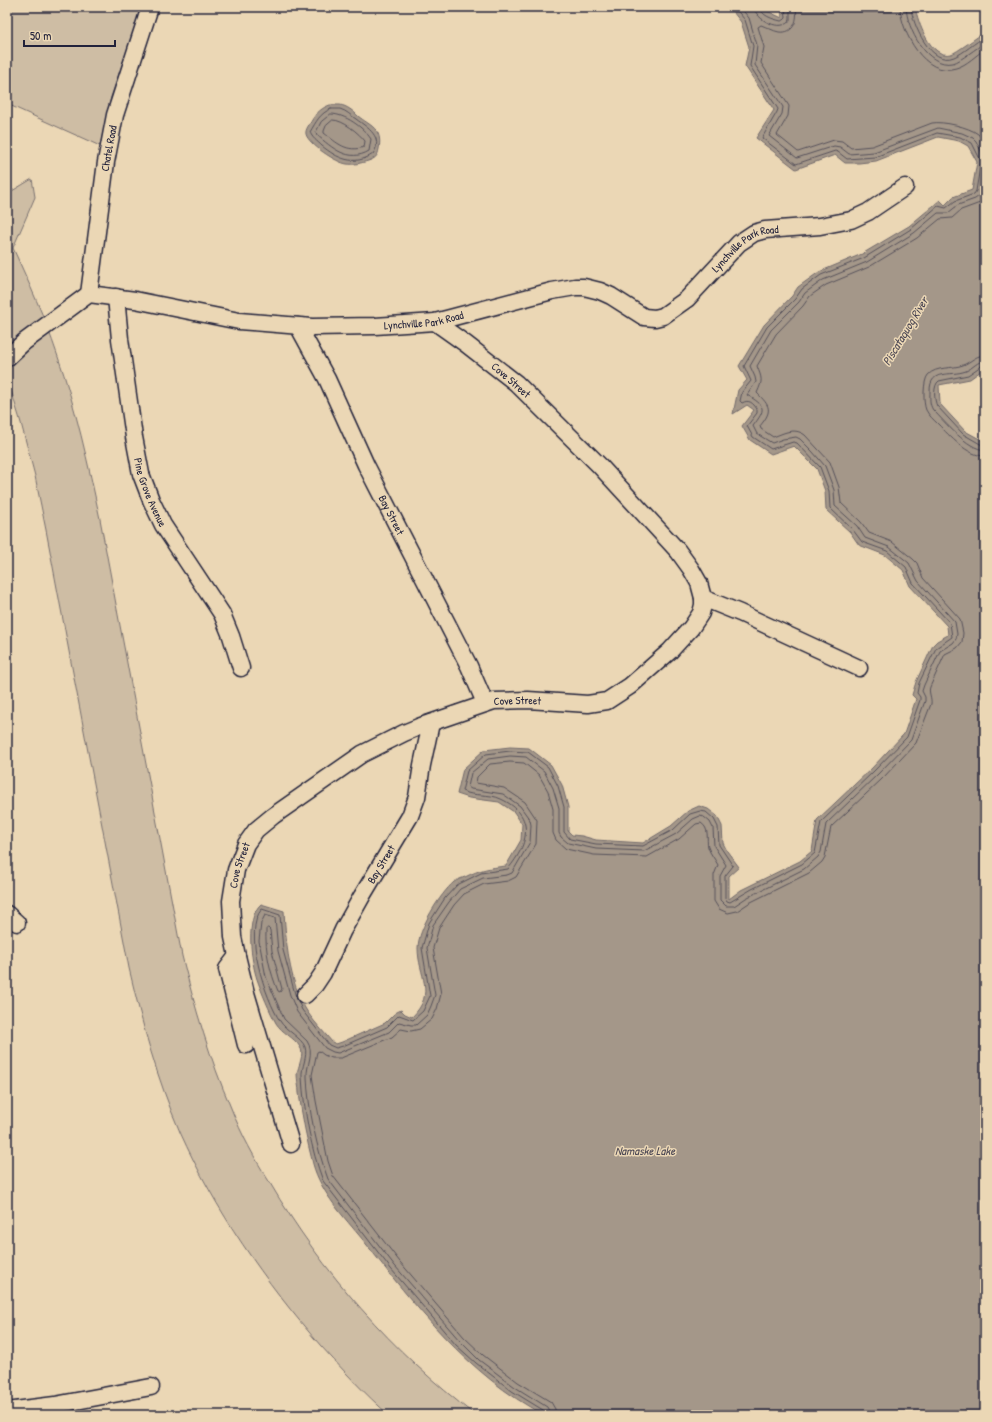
<svg xmlns="http://www.w3.org/2000/svg" width="992" height="1422" font-family="'Patrick Hand',sans-serif">
<style>
.green{fill:#cebda4;stroke:#787070}
.water{fill:#a49789;stroke:#70686a}
.lines{fill:none;stroke-linecap:round;stroke-linejoin:round}
.shore{stroke:#56515a;stroke-width:1}
.minor-casing{stroke:#22223b;stroke-width:19}
.minor{stroke:#ebd7b5;stroke-width:16}
.labels{text-anchor:middle;dominant-baseline:central;stroke-width:3;stroke-linejoin:round;paint-order:stroke}
.street-label{font-size:11px;fill:#22223b;stroke:#ebd7b5}
.water-label{font-size:12px;font-style:italic;fill:#494552;stroke:#ebd7b5}
</style>
<rect width="100%" height="100%" fill="#ebd7b5"/>
<filter id="ink" filterUnits="userSpaceOnUse"><feTurbulence type="fractalNoise" baseFrequency=".025" numOctaves="2"/><feDisplacementMap in="SourceGraphic" scale="8" xChannelSelector="R" yChannelSelector="G"/><feConvolveMatrix kernelMatrix="1 2 1 2 8 2 1 2 1" color-interpolation-filters="sRGB"/></filter>
<g filter="url(#ink)">
<path class="green" d="M7 7H142L111 97 100 146 7 104Z
M32 179 35 197 13 248C29 283 45 318 57 354 76 408 88 463 100 519L182 956C195 1008 210 1059 231 1108 241 1134 255 1159 270 1183 322 1272 393 1352 475 1415H389C365 1394 343 1370 321 1346 265 1282 215 1210 180 1132 157 1079 142 1024 129 968L46 530 35 476 21 423 7 377V194Z"/>
<path class="water" d="M729 7H762L765 10 782 18 781 7H915C918 22 930 59 951 54 956 53 978 36 985 32V368L970 379 939 385 940 404 965 431 985 442V1415H544C468 1375 415 1306 363 1240 344 1217 321 1193 313 1164 307 1141 302 1117 299 1093 299 1087 297 1080 297 1074 298 1066 305 1054 300 1047 294 1037 282 1033 276 1023 270 1012 261 991 257 979 251 961 245 918 261 904L284 911C286 943 289 979 305 1008 312 1020 323 1031 332 1042L336 1044 342 1042 385 1023 395 1013 401 1010 405 1014 412 1017C437 992 418 976 418 948 418 929 440 894 454 882 457 880 462 878 465 877 481 869 489 868 506 866L521 840 522 824 514 812 499 802 469 798 457 794 463 769 484 750 510 747 529 748 551 765 562 785 568 807V831L572 835 582 836 596 840 643 843 671 826 688 811 699 806 708 809 717 816 722 826 723 843 727 851 739 867 729 876V899L741 890 800 861 812 851 817 820 872 768 904 734 916 699 912 695 916 682 933 645 937 641 948 635 947 626 910 586 903 570 885 555 859 545 850 532 826 510 825 491 817 469 794 446 771 454 750 440 742 426 754 410 747 405 733 414 738 390 747 380 739 366 764 325 792 296 798 287 819 272 862 254 909 226 940 200 945 205 953 197 972 190 977 162 968 146 959 141 938 137 876 161 859 163H845L835 155 796 169 756 138 774 110 745 66 749 47 741 22Z
M330 105C333 105 337 105 340 105 347 106 353 111 358 116 370 126 383 128 379 149 378 156 375 159 368 161 361 163 354 165 347 164 337 163 308 144 306 134 305 129 310 124 312 120 316 113 323 107 330 105Z"/>
<g class="lines">
<path class="shore" d="M740 7 749 18 757 45 755 65 783 107 782 114 769 136 797 158 834 146 840 147 849 154 874 152 938 128 962 133 973 138 976 141 985 159
M754 7C755 20 782 33 790 20V7
M760 7C761 16 773 19 781 21L784 20 786 18 785 7
M796 7C798 19 795 34 779 32 773 31 767 27 761 25L758 27 764 47 761 63 789 106 788 116 777 135 798 152 834 140 842 141 851 148 872 146 932 123C943 121 969 127 978 134 981 137 983 141 985 145
M900 7C901 32 925 78 956 68 967 65 976 55 985 49
M906 7C907 29 927 68 953 63 961 61 977 47 985 43
M911 7C912 24 931 67 954 57 964 53 975 42 985 37
M331 109C334 109 338 109 340 109 347 111 351 116 356 119 368 128 384 137 373 154 354 167 337 158 322 146 317 141 312 138 310 132 316 122 320 113 331 109Z
M331 114C345 114 363 127 371 139L369 151C349 163 332 148 317 135L316 132 321 122Z
M333 120C343 120 359 133 365 141L364 147C347 153 337 143 324 133V131L326 126Z
M985 355C976 355 971 362 963 365 953 369 936 366 928 375 923 381 923 403 926 410 929 416 934 420 938 424 950 436 967 456 985 456
M985 361C977 361 973 368 966 371 950 377 930 368 930 391 930 398 929 404 933 410 945 422 967 449 985 450
M985 366H981L968 375 939 381C933 385 934 400 937 406L963 434 982 445H985
M268 928 270 930 272 951 282 989 280 992 278 991C270 972 265 951 266 930Z
M545 1415 543 1410 512 1391 476 1363 456 1345 391 1269 323 1181C311 1149 304 1112 302 1077 301 1067 308 1057 305 1047 302 1038 285 1030 280 1021 266 1000 242 930 262 909L280 915 283 950 295 994 302 1010 329 1045 336 1048 343 1046 387 1027 399 1015 413 1020 423 1011 430 996 422 948 429 923 445 898 457 885 481 873 508 869C529 844 536 815 501 799 489 793 474 797 462 791L467 771 486 754 510 751 528 752 548 767 558 786 564 807V832L570 839 596 844 643 846 673 830 690 814 700 811 706 812 714 819 718 827 719 845 733 866 725 876V898L727 901 730 902 752 889 802 864 815 853 821 822 874 771 907 737 920 700V697L917 693 919 683 936 648 952 637 950 623 913 583 906 567 887 551 862 542 853 530 830 508 829 491 820 467 797 443 793 442 771 449 753 437 747 426 757 413V409C753 403 749 399 742 403L740 401 742 392 751 381 744 366 767 327 795 299 802 289 821 275 864 258 911 229 938 206 946 208 955 201 974 194 976 191 981 161 972 143 960 137 937 133 875 157 847 159 838 152 835 151 796 164 762 138 777 112 778 109 750 66 753 46 745 20 734 7
M550 1415 549 1411 547 1407 515 1387 479 1360 460 1341 395 1266 328 1179C317 1150 308 1108 307 1077 306 1065 315 1053 307 1041L284 1019 266 977 259 941 261 923 265 915 275 918 278 951 290 995 297 1012 325 1048 333 1052 338 1053 389 1032 399 1022 411 1025H416L427 1015 431 1006 435 995 427 948 433 925 449 902 460 889 483 878 507 875 512 873 530 842 531 825 530 820 520 806 503 794 471 789 468 787 471 773 488 759 510 756 526 757 544 771 553 788 559 808V833L561 837 568 843 596 849 644 851 676 834 693 819 700 816 704 817 710 822 713 828 714 846 726 865 720 876V900L726 906H734L746 898 804 869 818 857 821 852 826 824 878 774 911 740 925 701V697L922 691 924 685 940 651 953 643 956 639 957 634 955 622 918 581 909 563 889 547 865 538 857 526 835 506 834 490 825 466 812 451 800 439 796 437 783 439 772 443 757 434 753 426C766 409 766 406 747 395L756 382 755 377 750 366 771 330 799 302 805 293 823 280 867 262 914 233 938 213H948L958 205 975 199 979 196 981 192 985 169
M556 1415 555 1409 551 1402 518 1382 483 1355 464 1337 400 1262 333 1176 328 1161 316 1101 312 1075 317 1052 319 1051 324 1055 331 1058H341L392 1037 401 1029 411 1031 420 1029 432 1019 437 1009 441 994 433 948 439 928 454 905 464 894 484 884 508 881 516 877 536 844 537 820 525 802 504 788 476 783 477 777 490 764 510 762 524 763 539 775 548 791 553 809V833L556 840 566 849 594 855 647 857 679 839 696 824 701 823C710 829 706 838 708 847 710 854 715 859 718 865L714 875V901L719 909 728 913 737 911 749 903 809 873 822 862 825 857 831 827 882 779 916 743 931 704C932 698 928 692 930 687L945 654 957 648 962 642 963 633 960 619 923 578 917 563 913 559 892 542 869 533 861 522 841 503 839 487 830 462 805 435C794 427 784 433 773 437L761 429 760 426C773 410 770 406 757 393 763 380 762 379 757 366L776 334 803 306 810 296 826 285 869 267 917 238 940 219 952 218 961 210 980 203 985 198"/>
<g class="minor-casing">
<g id="minor">
<path id="s1" d="M89 294 106 162 115 115 150 7"/>
<path id="s2" d="M116 297 120 339 134 437 141 474 151 500 163 525 222 614 231 636 241 668"/>
<path id="s3" d="M298 326 327 379 366 465 469 666 485 703"/>
<path id="s4" d="M7 358 24 342 89 294 135 300 239 321 312 327 375 326 435 322 552 291 575 287H584L600 291 611 296 644 317 655 318 663 316 670 311 687 299 739 243 754 233 765 230 820 226 851 220 868 212 905 187"/>
<path d="M703 598 740 613 859 668"/>
<path d="M7 914 17 923"/>
<path d="M237 956 227 969 246 1045"/>
<path id="s5" d="M305 995 315 985 323 973 343 930 362 896 410 816 417 797 422 765 431 723"/>
<path id="s6" d="M291 1144 246 993 237 956 233 937 231 901 236 870 246 844 256 830 273 816 362 754 404 733 421 726 494 701 528 700 588 704 607 701 630 686 670 651 691 628 701 613 703 605V598L699 583 691 569 678 551 599 465 516 383 466 344 435 322"/>
<path d="M7 1411 55 1405 151 1387"/>
</g>
</g>
<use href="#minor" class="minor"/>
</g>
</g>
<g class="labels">
<g class="street-label">
<text stroke="none"><textPath href="#s1" startOffset="147">Chatel Road</textPath></text>
<text stroke="none"><textPath href="#s4" startOffset="802">Lynchville Park Road</textPath></text>
<text stroke="none"><textPath href="#s4" startOffset="442">Lynchville Park Road</textPath></text>
<text transform="translate(511 380) rotate(41)">Cove Street</text>
<text stroke="none"><textPath href="#s2" startOffset="199">Pine Grove Avenue</textPath></text>
<text stroke="none"><textPath href="#s3" startOffset="211">Bay Street</textPath></text>
<text stroke="none"><textPath href="#s6" startOffset="624">Cove Street</textPath></text>
<text stroke="none"><textPath href="#s5" startOffset="152">Bay Street</textPath></text>
<text stroke="none"><textPath href="#s6" startOffset="288">Cove Street</textPath></text>
</g>
<g class="water-label">
<text transform="translate(905 331) rotate(-59)">Piscataquog River</text>
<text x="645" y="1150">Namaske Lake</text>
</g>
</g>
<rect width="992" height="1422" fill="none" stroke="#ebd7b5" stroke-width="24"/>
<rect x="12" y="12" width="968" height="1398" fill="none" stroke="#22223b" stroke-width="1.5" filter="url(#ink)"/>
<path d="M24 40v6h91v-6" fill="none" stroke="#22223b" stroke-width="2"/>
<text x="30" y="40" font-size="12" fill="#22223b" stroke="#ebd7b5" stroke-width="3" paint-order="stroke">50 m</text>
</svg>
